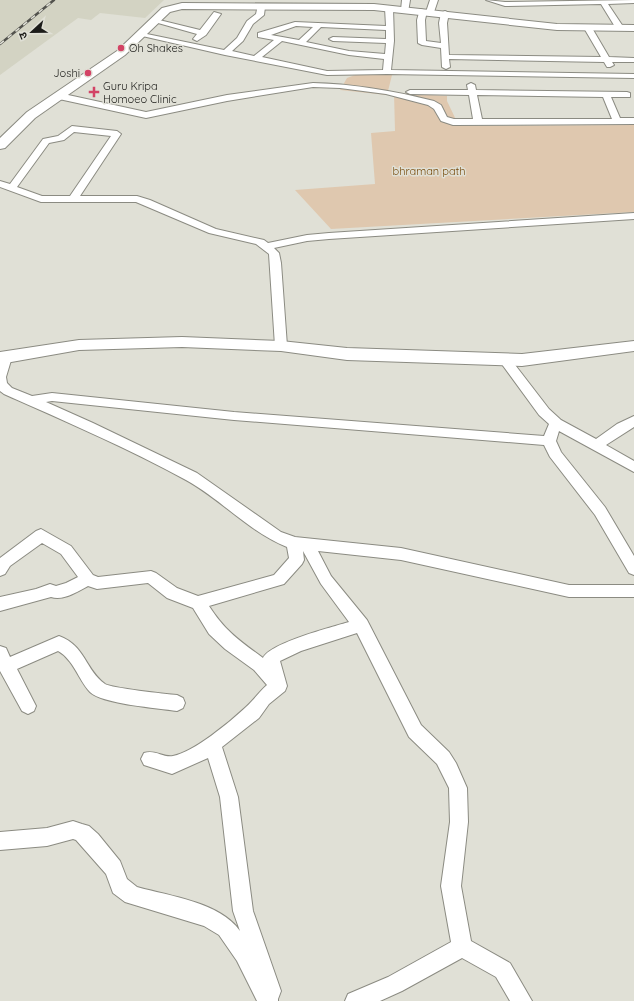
<svg xmlns="http://www.w3.org/2000/svg" width="634" height="1001" font-family="Quicksand,'Noto Sans Devanagari',sans-serif">
<style>
.built{fill:#d3d3c3}
.green{fill:#dfc8af}
.lines{fill:none;stroke-linecap:round;stroke-linejoin:round}
.street-casing{stroke:#8b8b82;stroke-width:2}
.secondary-casing{stroke:#8b8b82;stroke-width:2}
.street{fill:#fff;fill-rule:evenodd}
.secondary{fill:#fff;fill-rule:evenodd}
.rail-casing{stroke:#52524d;stroke-width:2.5}
.rail{stroke:#e0e0d6;stroke-width:1.5;stroke-dasharray:5;stroke-linecap:butt}
.poi-dot{fill:#d34365;stroke:#e0e0d6;stroke-width:1.5}
.labels{text-anchor:middle;dominant-baseline:central;stroke-width:3;stroke-linejoin:round;paint-order:stroke}
.far-poi-label{font-size:11px;fill:#1c1c19;stroke:#e0e0d6;text-anchor:start}
.far-park-label{font-size:11px;fill:#784c0d;stroke:#e0e0d6}
</style>
<rect width="100%" height="100%" fill="#e0e0d6"/>
<path class="built" d="M0 0H164L145 18 100 13 91 20 78 18 0 75Z"/>
<path class="green" d="M355 75H392L387 95 340 90 347 78Z
M394 93 447 96V101L459 126 634 125V212L331 229 295 190 375 184 371 133 395 131Z"/>
<g class="lines">
<g class="street-casing">
<path id="street" d="M402 0H410L408 12 401 10Z
M430 0H438L434 12 430 14 426 12Z
M486 0 505 2 634 0V3L608 4 624 28 620 30H617L601 4 505 6Z
M258 5 265 7 264 15 253 24 243 41 232 51 254 56 274 40 258 37V33L295 22 386 26 385 8 389 6 393 8 394 41 391 70 634 74V78L387 74 327 75 225 55 138 35 142 33 224 50 237 38 247 21 256 14ZM296 26 313 27 299 40 271 35ZM321 27 386 30V39L333 37 329 39 333 41 386 43 385 54 349 51 306 42ZM282 41 349 55 384 59 383 70 327 71 262 57Z
M420 9 427 11 425 20 426 41 441 43 439 23 441 13 445 11 449 13 447 23 449 55 601 57 584 28 588 26 592 28 609 57 634 58V62H612L614 65 610 67H607L604 62 449 59 450 67 446 69 442 67 441 48 422 45 418 43 417 20Z
M214 12 221 14 206 35 197 41 193 39 197 34 151 21 155 19 200 30Z
M313 83C355 84 394 91 434 101L441 105 447 117 454 119H473L469 95 410 94 406 92 410 90H468L467 85 471 83 475 85 476 90 627 92 630 93V97H611L620 118H634V124L453 125 441 121 434 109 428 105 386 94 340 88 313 87 227 101 146 118 59 99 55 96 59 93 146 112 227 95ZM477 95 603 97 612 119H482Z
M72 126 117 131 121 134 80 196H137L150 200 216 229 264 240 268 243 307 235 329 233 634 213V219L329 239 307 241 274 248 279 253 281 263 287 346 281 350 275 346 269 254 256 244 209 233 136 202H41L0 187V181L10 184 43 139 58 136ZM74 132 111 136 70 196H42L17 187 49 143 64 140Z
M6 353 12 357 6 377 7 383 12 388 32 396 52 393 234 412 544 436 549 424 539 415 501 363 499 360 505 356 509 357 549 409 561 420 596 439 617 424 634 416V427L606 445 634 461V472L559 431 556 441 561 452 605 507 634 556V575L629 573 595 515 550 457 544 445 234 420 52 401 46 402 93 423 197 473 281 532 295 537 401 548 569 585H634V597H569L401 560 318 551 331 576 367 620 421 725 449 752 456 763 467 788 468 822 461 886 471 941 510 963 532 1001H510L496 977 462 958 402 991 380 1001H345L348 994 388 977 451 942 441 886 450 822 449 788 437 764 409 737 357 633 301 651 280 661 287 686 285 691 269 704 259 718 222 747 238 797 253 911 281 991 278 999V1001H257L237 961 219 935 204 926 125 902 113 893 106 874 76 840 73 839 47 846 0 850V832L47 828 73 821 82 824 89 826 98 834 120 861 127 879 137 887C169 896 220 902 240 931L233 911 220 797 208 758 172 774 144 765 141 759 144 753C155 749 163 758 173 756 194 752 230 722 246 707 254 700 259 692 267 685L254 670 225 649 209 634 193 608 167 598 148 583 97 589 88 586C77 592 63 601 51 597L0 611V597L36 589 50 584 56 586 66 583 78 577 61 554 42 543 10 566 5 574 0 576V558L36 531 41 529 71 546 93 575 98 577 151 571 156 573 177 588 198 596 274 575 289 558 287 547C249 532 221 499 186 480 127 448 65 421 4 394L0 391V357ZM303 551 321 584 349 622C332 627 270 643 263 658 240 641 225 631 209 606L284 584 302 564 304 560Z
M59 636C86 646 85 670 105 684 111 688 166 694 177 695L183 698 185 703 183 708 177 711C158 708 102 704 90 692 78 679 74 660 58 651L17 669 36 706 34 711 28 714 22 711 0 671V646L6 648 10 657Z"/>
</g>
<g class="secondary-casing">
<path id="secondary" d="M182 3 374 4 557 24 634 25V31L557 30 374 10 182 9 170 12 125 55 35 118 5 148 0 149V138L27 112 117 51 162 8Z
M182 337 281 341 347 348 522 354 634 341V351L522 366 347 360 281 351 182 347 79 350 0 364V352L79 340Z"/>
</g>
<use href="#street" class="street"/>
<use href="#secondary" class="secondary"/>
<g class="rail-casing">
<path id="rail" d="M0 44 54 0"/>
</g>
<use href="#rail" class="rail"/>
</g>
<g class="poi-dot">
<circle cx="121" cy="48" r="4"/>
<circle cx="88" cy="73" r="4"/>
<path d="M92 86h4v4h4v4h-4v4h-4v-4h-4v-4h4z"/>
</g>
<g class="labels">
<g class="far-poi-label">
<text x="129" y="48">Oh Shakes</text>
<text x="80" y="73" text-anchor="end">Joshi</text>
<text x="103" y="86">Guru Kripa<tspan x="103" dy="13">Homoeo Clinic</tspan></text>
</g>
<g class="far-park-label">
<text x="429" y="171">bhraman path</text>
</g>
</g>
<g transform="translate(32 32) rotate(248)" stroke="#e0e0d6" stroke-width="3" paint-order="stroke">
<path d="M0-3L7 15L0 10L-7 15Z" fill="#1c1c19"/>
<text y="-6" font-size="11" font-weight="bold" text-anchor="middle" fill="#1c1c19">उ</text>
</g>
</svg>
